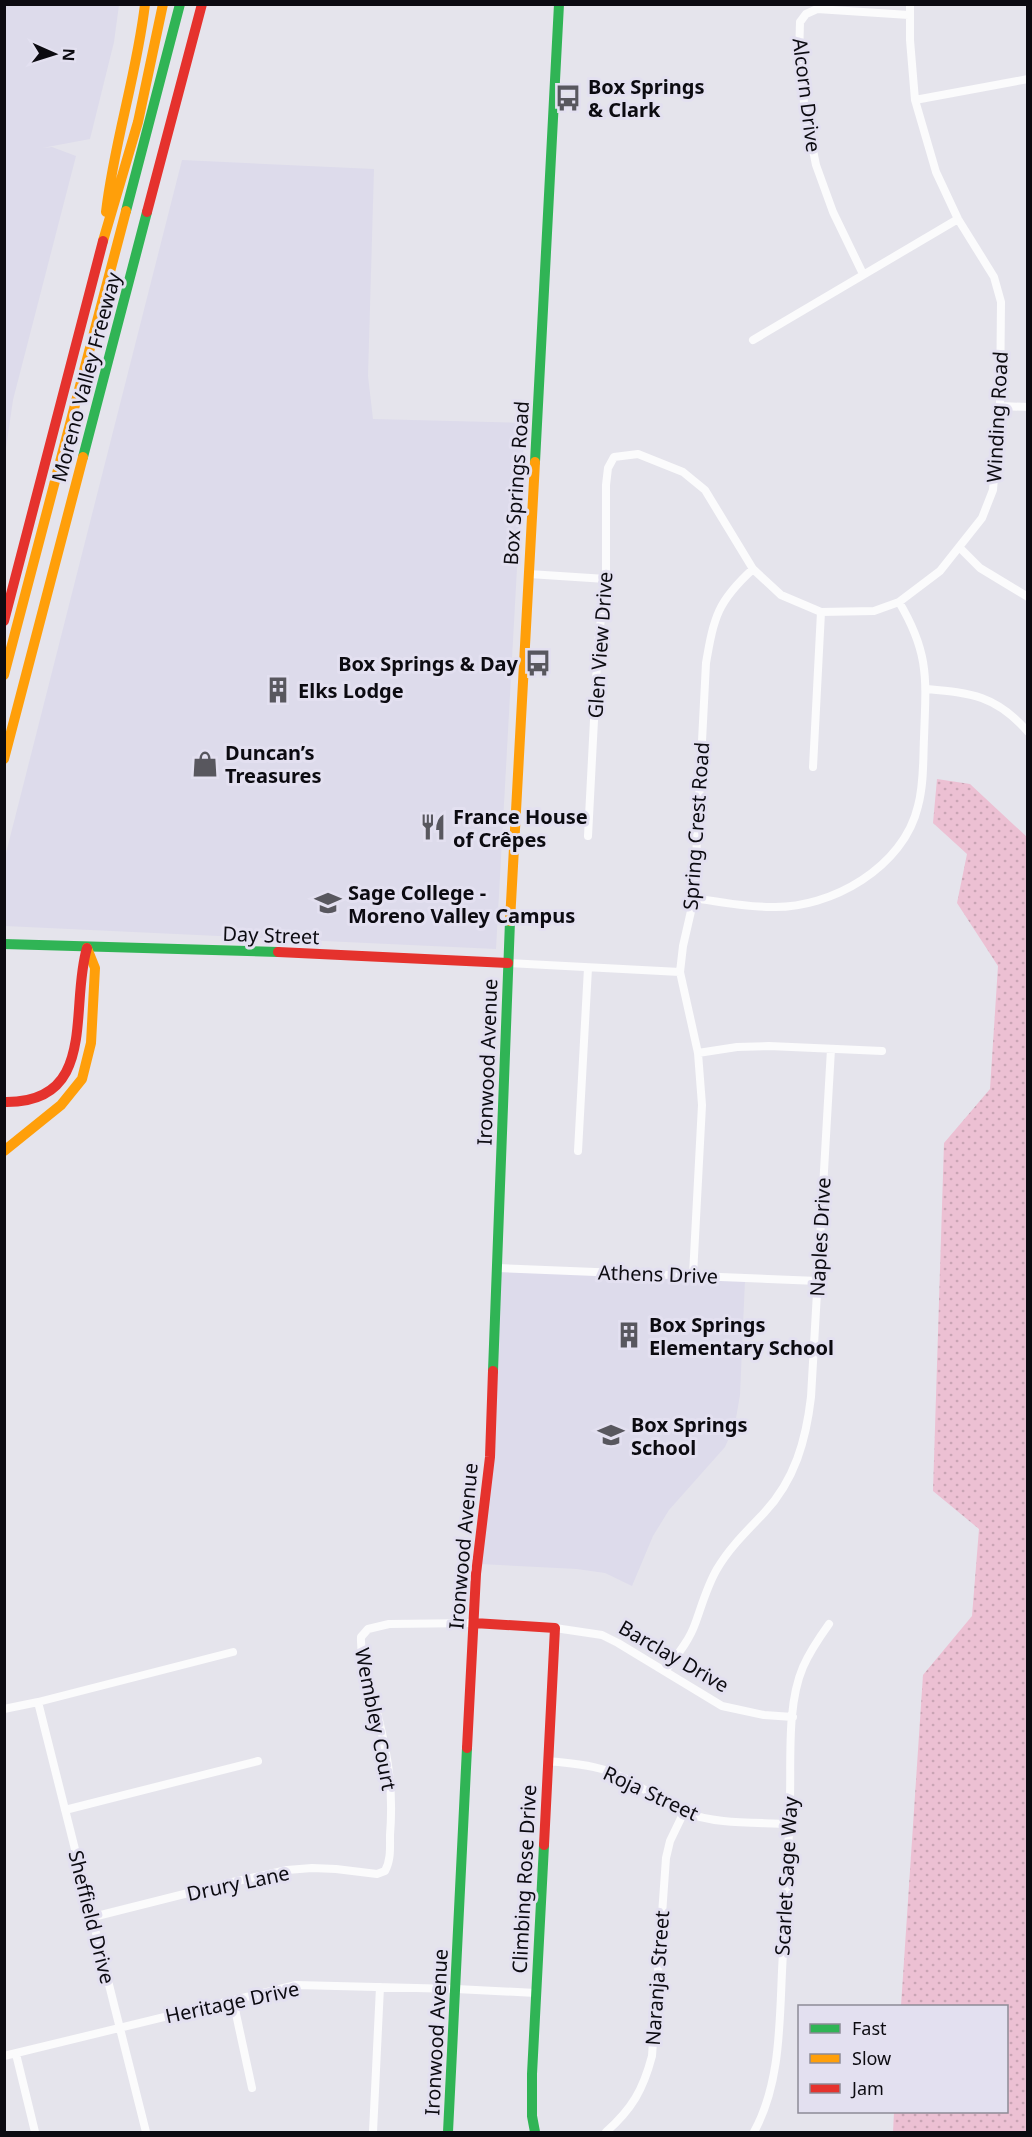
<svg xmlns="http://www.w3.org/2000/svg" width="1032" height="2137" font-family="'Noto Sans',sans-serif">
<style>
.built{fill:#dddbeb}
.park{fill:url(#park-dots)}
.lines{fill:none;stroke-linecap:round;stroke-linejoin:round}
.street{stroke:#fbfbfc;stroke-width:8}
.fast{stroke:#30b455;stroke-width:10}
.slow{stroke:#ff9f0a;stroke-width:10}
.jam{stroke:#e5322d;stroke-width:10}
.labels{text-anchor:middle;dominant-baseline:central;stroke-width:6;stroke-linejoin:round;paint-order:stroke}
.poi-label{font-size:20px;font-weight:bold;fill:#0c0b11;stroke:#e3e0f0;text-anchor:start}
.street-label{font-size:20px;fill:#0c0b11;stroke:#e3e0f0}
</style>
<defs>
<pattern id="park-dots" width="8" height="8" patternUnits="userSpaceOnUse" patternTransform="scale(1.5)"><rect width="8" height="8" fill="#ecc0d3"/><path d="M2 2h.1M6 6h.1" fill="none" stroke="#c9a4b4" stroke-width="1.8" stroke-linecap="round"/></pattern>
</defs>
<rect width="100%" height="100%" fill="#e5e4ec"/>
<path class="built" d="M5 4 119 5 114 42 90 139 42 148 52 147 76 156 13 400 5 455Z
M182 160 374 169 368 376 373 419 525 423 496 949 5 926V857Z
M500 1270 745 1280 740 1395 735 1424 725 1447 669 1510 653 1536 632 1586 605 1573 577 1569 479 1564Z"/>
<path class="park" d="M937 779 970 784 1027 837V2132H893L894 2112H1006V2006H901L923 1675 972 1616 979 1529 933 1491 944 1143 990 1089 998 966 957 903 967 854 933 823Z"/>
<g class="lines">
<path class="street" d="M915 100 1028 79
M863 274 833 212 816 165 805 111 799 58 800 22 806 14 817 9 909 15
M753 340 958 219
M1000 406 1028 407
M960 548 980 568 1028 597
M529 574 606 579
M926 689C971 693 996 695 1028 732
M813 767 821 612
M588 836 598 643 606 579V485L608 468 614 457 638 454 683 472 705 490 753 569 781 595 821 612 874 611 899 602 940 571 982 518 993 490 1000 406 1001 302 994 277 958 219 936 172 915 100 910 40V4
M694 898C720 902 746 907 771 907 831 909 904 867 918 806 924 784 923 760 924 738 926 680 930 654 899 602
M508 963 680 972
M698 1053 737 1047 769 1046 882 1051
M578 1151 588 968
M498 1268 818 1281
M693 1275 702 1105 698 1053 680 972 683 946 694 898 706 663C714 616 718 601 753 569
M555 1628 602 1635 618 1643 722 1706 764 1715 793 1717
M666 1670C677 1655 689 1641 695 1624 702 1605 707 1586 717 1569 730 1547 747 1531 764 1513 795 1480 806 1440 811 1397L831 1049
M38 1702 146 2132
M4 1709 38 1702 233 1652
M548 1761C575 1764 603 1765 628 1780 647 1790 664 1804 684 1812 717 1825 755 1822 790 1824
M65 1810 258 1761
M93 1917 228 1883 287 1870 312 1868 336 1869 377 1874 385 1871C391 1860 390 1848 390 1835 394 1786 387 1751 375 1704 370 1682 360 1660 361 1637L368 1629 389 1624 474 1623
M233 2000 252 2088
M16 2054 35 2132
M4 2056 296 1985 456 1989 536 1993
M373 2132 380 1987
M606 2132C632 2109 643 2090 652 2056L666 1858 670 1841 684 1812
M754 2132C783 2079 779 2013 783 1953 785 1902 789 1850 790 1798 791 1758 787 1704 803 1667 810 1651 819 1638 829 1624"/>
<path class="fast" d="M126 211 180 4
M83 457 147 212
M535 462 559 4
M4 944 278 952
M493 1371 510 921
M448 2132 467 1748
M535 2132 532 2116V2074L544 1845"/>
<path class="slow" d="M106 212C114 142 137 74 145 4
M103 241 138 122 163 4
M4 675 126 211
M4 759 83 457
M510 921 535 462
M4 1151 61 1105 82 1079 91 1043 95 968 87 948"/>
<path class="jam" d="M147 212 202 4
M4 621 103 241
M278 952 508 963
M4 1102C99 1104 69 1007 87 948
M474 1623 555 1628 544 1845
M467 1748 476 1574 490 1457 493 1371"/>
</g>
<defs>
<g id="bus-bare" transform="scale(2.07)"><path d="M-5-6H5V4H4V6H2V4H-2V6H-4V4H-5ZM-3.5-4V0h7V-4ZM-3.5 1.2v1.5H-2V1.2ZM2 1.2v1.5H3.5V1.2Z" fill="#58575e" stroke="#e3e0f0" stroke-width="2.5" paint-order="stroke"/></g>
<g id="building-bare" transform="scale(2.07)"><path d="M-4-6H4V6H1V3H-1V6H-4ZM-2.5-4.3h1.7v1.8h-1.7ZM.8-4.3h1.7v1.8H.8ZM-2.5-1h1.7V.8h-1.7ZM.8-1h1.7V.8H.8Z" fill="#58575e" stroke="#e3e0f0" stroke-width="2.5" paint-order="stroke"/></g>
<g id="shop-bare" transform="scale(2.07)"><path d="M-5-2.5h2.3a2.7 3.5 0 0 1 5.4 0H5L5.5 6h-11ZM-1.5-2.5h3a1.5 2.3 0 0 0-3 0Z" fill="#58575e" stroke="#e3e0f0" stroke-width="2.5" paint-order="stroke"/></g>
<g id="restaurant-bare" transform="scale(2.07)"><path d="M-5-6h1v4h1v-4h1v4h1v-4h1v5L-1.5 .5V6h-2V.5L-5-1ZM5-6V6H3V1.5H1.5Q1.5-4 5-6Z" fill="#58575e" stroke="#e3e0f0" stroke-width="2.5" paint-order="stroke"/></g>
<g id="school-bare" transform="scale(2.07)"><path d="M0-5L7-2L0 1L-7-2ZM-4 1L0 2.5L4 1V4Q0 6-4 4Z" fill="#58575e" stroke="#e3e0f0" stroke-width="2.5" paint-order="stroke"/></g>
</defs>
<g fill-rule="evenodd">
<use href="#bus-bare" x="568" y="98"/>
<use href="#bus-bare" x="538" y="663"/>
<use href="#building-bare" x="278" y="690"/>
<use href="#shop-bare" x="205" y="764"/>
<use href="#restaurant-bare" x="433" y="827"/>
<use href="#school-bare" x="328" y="903"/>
<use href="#building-bare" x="629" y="1335"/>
<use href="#school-bare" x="611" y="1435"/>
</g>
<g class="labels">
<g class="poi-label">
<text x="588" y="86">Box Springs<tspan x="588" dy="23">&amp; Clark</tspan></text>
<text x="518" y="663" text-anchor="end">Box Springs &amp; Day</text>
<text x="298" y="690">Elks Lodge</text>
<text x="225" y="752">Duncan’s<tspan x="225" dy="23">Treasures</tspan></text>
<text x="453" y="816">France House<tspan x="453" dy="23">of Crêpes</tspan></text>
<text x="348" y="892">Sage College -<tspan x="348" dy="23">Moreno Valley Campus</tspan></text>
<text x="649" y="1324">Box Springs<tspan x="649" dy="23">Elementary School</tspan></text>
<text x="631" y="1424">Box Springs<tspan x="631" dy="23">School</tspan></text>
</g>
<g class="street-label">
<text transform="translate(807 95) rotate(83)">Alcorn Drive</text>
<text transform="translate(86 377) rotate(-75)">Moreno Valley Freeway</text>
<text transform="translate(997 417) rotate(-87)">Winding Road</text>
<text transform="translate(516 483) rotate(-86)">Box Springs Road</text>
<text transform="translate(600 645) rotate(-86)">Glen View Drive</text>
<text transform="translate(696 826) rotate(-86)">Spring Crest Road</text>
<text transform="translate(271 935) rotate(2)">Day Street</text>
<text transform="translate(487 1062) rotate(-88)">Ironwood Avenue</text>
<text transform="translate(820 1237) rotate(-87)">Naples Drive</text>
<text transform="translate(658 1274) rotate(2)">Athens Drive</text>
<text transform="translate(463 1546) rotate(-85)">Ironwood Avenue</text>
<text transform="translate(674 1656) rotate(30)">Barclay Drive</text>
<text transform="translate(376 1719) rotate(79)">Wembley Court</text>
<text transform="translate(651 1793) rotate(25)">Roja Street</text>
<text transform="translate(786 1876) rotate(-87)">Scarlet Sage Way</text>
<text transform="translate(524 1879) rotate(-87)">Climbing Rose Drive</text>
<text transform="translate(238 1883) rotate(-12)">Drury Lane</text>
<text transform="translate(92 1917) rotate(76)">Sheffield Drive</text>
<text transform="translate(657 1978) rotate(-86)">Naranja Street</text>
<text transform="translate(232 2002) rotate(-12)">Heritage Drive</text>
<text transform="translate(436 2032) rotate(-87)">Ironwood Avenue</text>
</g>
</g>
<rect width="1032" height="2137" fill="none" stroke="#0c0b11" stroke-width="12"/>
<rect x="798" y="2005" width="210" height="108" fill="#e3e0f0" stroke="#8d8b97" stroke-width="1.5"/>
<rect x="810" y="2024" width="30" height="9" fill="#30b455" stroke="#8d8b97" stroke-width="1.5"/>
<text x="852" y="2035" font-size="18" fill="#0c0b11">Fast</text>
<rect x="810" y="2054" width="30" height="9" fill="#ff9f0a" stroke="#8d8b97" stroke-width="1.5"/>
<text x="852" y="2065" font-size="18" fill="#0c0b11">Slow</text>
<rect x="810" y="2084" width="30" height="9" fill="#e5322d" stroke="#8d8b97" stroke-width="1.5"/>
<text x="852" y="2095" font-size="18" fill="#0c0b11">Jam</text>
<g transform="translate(54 54) rotate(93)" stroke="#e3e0f0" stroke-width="4.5" paint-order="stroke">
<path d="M0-4.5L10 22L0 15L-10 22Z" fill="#0c0b11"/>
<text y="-9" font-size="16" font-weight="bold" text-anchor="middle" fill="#0c0b11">N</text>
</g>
</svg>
